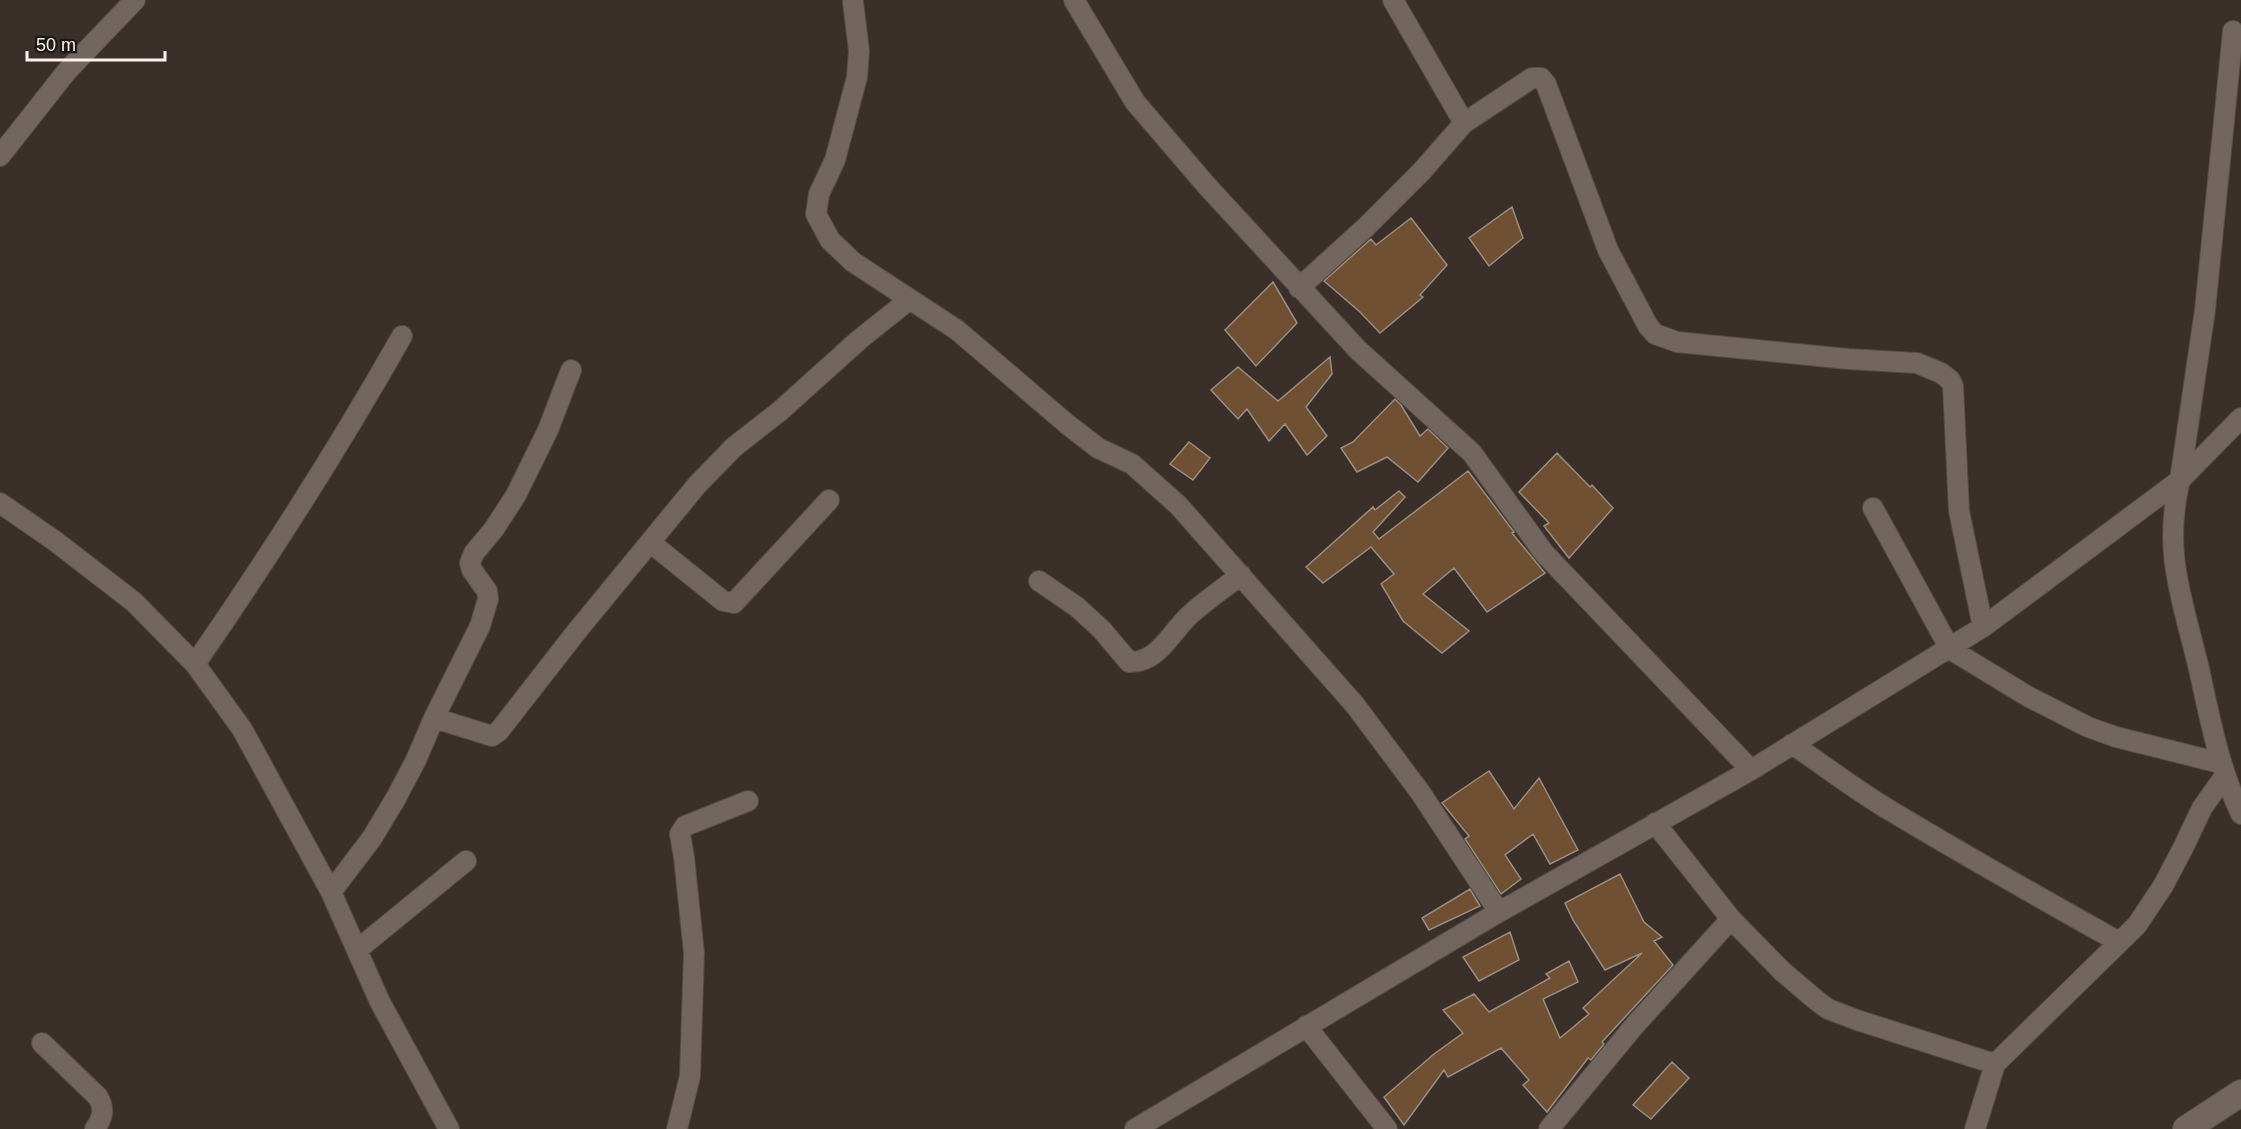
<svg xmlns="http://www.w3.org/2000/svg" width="2241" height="1129" font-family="Arial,sans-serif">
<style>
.building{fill:#705032;stroke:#998e84;stroke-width:1.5}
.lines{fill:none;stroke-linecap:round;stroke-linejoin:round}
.minor-casing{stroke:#564c47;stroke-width:22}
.tertiary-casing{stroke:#564c47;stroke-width:28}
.minor{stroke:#72665e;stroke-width:20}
.tertiary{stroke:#72665e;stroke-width:26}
</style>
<rect width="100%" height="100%" fill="#3b3029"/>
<path class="building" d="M1512 207 1523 238 1489 266 1469 238Z
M1411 218 1447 265 1420 295 1423 297 1380 333 1360 312 1324 281 1371 239 1376 245Z
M1273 282 1297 323 1256 366 1225 330Z
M1330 357 1332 374 1306 407 1327 436 1307 455 1285 424 1269 441 1247 409 1238 419 1211 390 1238 367 1278 401Z
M1395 399 1401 405 1420 436 1428 429 1448 448 1418 482 1387 457 1357 472 1341 448 1353 442Z
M1189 442 1210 458 1193 480 1170 464Z
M1557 453 1590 487 1592 485 1613 508 1569 558 1544 526 1549 523 1519 492Z
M1468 471 1514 532 1512 533 1545 573 1487 612 1454 568 1423 594 1469 631 1442 653 1403 621 1381 584 1394 574 1371 547 1323 583 1306 567 1373 507 1375 510 1399 491 1405 497 1373 532 1379 539Z
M1489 771 1514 809 1539 778 1578 850 1550 864 1533 834 1505 855 1521 879 1501 894 1465 839 1469 836 1442 803Z
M1620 874 1644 922 1662 937 1654 941 1673 965 1602 1042 1604 1044 1591 1060 1588 1058 1547 1112 1523 1085 1529 1080 1501 1048 1448 1077 1444 1070 1404 1125 1384 1097 1434 1054 1463 1033 1443 1010 1474 994 1489 1012 1550 978 1546 974 1569 961 1578 982 1543 999 1560 1038 1589 1014 1583 1008 1642 953 1605 970 1573 920 1565 903Z
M1470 889 1480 906 1429 930 1422 918Z
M1510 932 1519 960 1479 981 1463 957Z
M1672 1062 1689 1078 1651 1119 1633 1105Z"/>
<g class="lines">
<g class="minor-casing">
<path id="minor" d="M1074 0 1135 102 1207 186 1358 350 1472 453 1544 553 1751 770
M1393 0 1464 123
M853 2 859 51 857 77 835 160 819 194 816 214 830 240 853 262 957 330 1067 424 1098 448 1132 464 1178 505 1355 705 1420 792 1499 912
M2233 31 2205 310 2180 480C2162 552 2183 601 2199 669 2210 719 2219 768 2241 814
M0 156 67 71 135 0
M1299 288 1366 227 1422 171 1464 123 1532 78H1541L1546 84 1608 250 1648 326 1655 334 1677 342 1848 359 1917 363 1941 373 1950 380 1953 386 1959 511 1983 627
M0 503 55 541 134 602 195 664 242 729 331 892 380 1002 449 1129
M1873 508 1950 649 2029 697 2088 727 2116 737 2220 763
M651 543 723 601 734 603 829 500
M1039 581 1077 607 1102 630 1129 662C1159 664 1173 628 1193 612 1208 599 1225 587 1241 575
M195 664C269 557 338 449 402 336
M434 718 492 736 499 731 577 631 697 485 734 447 780 411 860 339 909 300
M1792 744C1825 766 1857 791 1891 811 1966 856 2042 899 2119 942
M1655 823 1731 919 1783 972 1816 1000 1828 1009 1857 1020 1995 1064
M331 892 372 838 396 798 416 760 434 718 480 626 488 599 487 591 472 570 470 563 474 553 494 529 516 495 548 430 571 370
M357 950 466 861
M1306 1026 1387 1129
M42 1043 98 1097C105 1109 103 1117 95 1129
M677 1129 690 1076 694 953 684 857 680 834 685 826 748 801
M1135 1129 1499 912 1751 770 1983 627 2180 480 2241 418
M1549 1129 1635 1025 1731 919
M1975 1129 1995 1064 2137 925 2163 886 2183 848 2202 808 2224 777"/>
</g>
<g class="tertiary-casing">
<path id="tertiary" d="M2186 1129 2241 1093"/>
</g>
<use href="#minor" class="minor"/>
<use href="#tertiary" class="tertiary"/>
</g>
<path d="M27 51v9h138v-9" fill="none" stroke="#faf2ee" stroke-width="3"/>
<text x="36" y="51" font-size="18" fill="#faf2ee" stroke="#1e1916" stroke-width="4.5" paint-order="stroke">50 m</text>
</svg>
